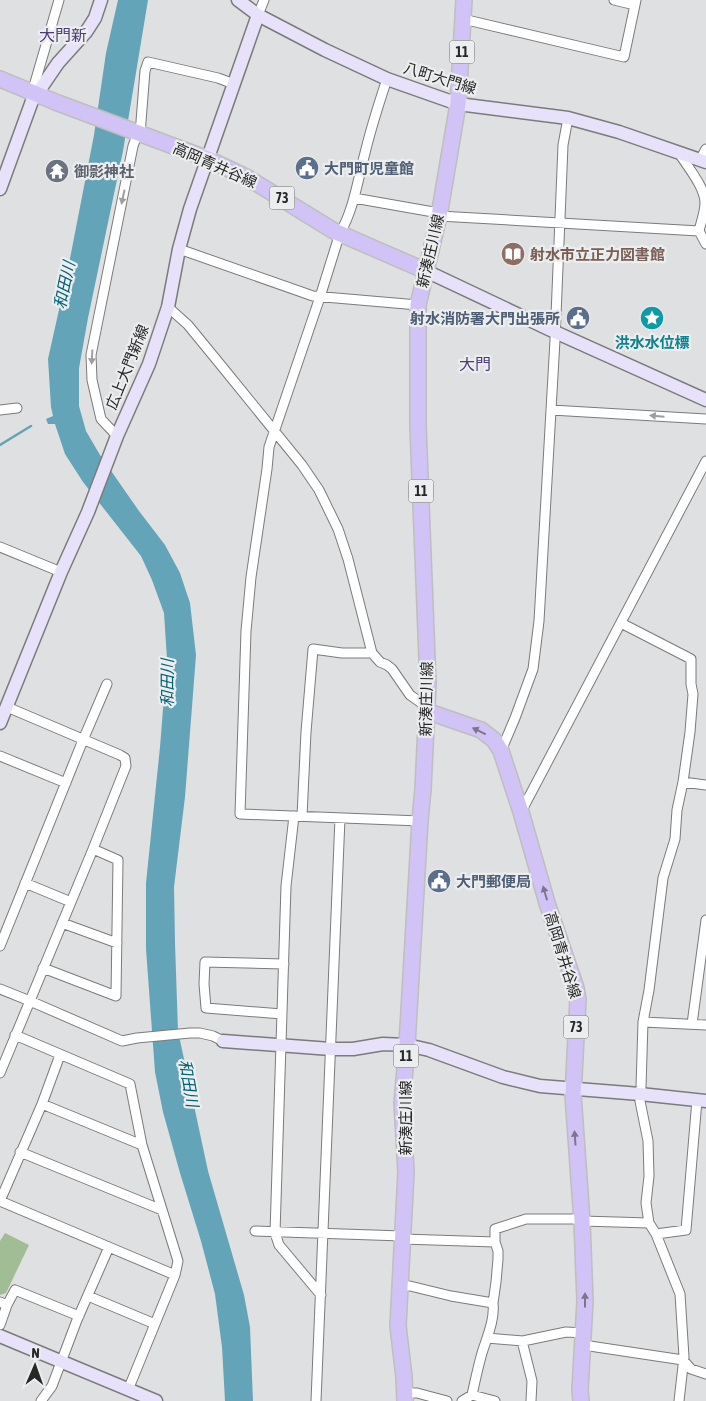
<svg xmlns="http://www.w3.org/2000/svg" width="706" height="1401" font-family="'Asap Condensed','Noto Sans JP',sans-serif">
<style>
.green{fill:#a1bd96}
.water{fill:#64a4b8}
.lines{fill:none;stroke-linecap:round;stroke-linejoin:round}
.stream{stroke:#64a4b8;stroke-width:2.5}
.street-casing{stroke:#7b7b7c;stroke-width:11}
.secondary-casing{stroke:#7b7b7c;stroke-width:15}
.primary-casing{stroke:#bebebe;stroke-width:18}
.street{stroke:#fff;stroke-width:9}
.secondary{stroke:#e8e1fa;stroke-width:12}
.primary{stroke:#d2c3f6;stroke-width:15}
.oneway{fill:#9e9e9e}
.oneway2{fill:#7c758f}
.labels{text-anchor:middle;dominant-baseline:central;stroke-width:4.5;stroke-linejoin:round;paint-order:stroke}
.shield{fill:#ecedee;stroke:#626263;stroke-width:1}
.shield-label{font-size:14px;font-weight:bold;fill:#272728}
.street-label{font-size:15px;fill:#272728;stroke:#ecedee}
.service-label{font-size:15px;font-weight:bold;fill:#4e5e75;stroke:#ecedee;text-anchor:start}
.worship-label{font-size:15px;font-weight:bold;fill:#5b616d;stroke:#ecedee;text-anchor:start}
.education-label{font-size:15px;font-weight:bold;fill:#785e54;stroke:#ecedee;text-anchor:start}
.culture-label{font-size:15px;font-weight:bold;fill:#0d838f;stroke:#ecedee}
.neighbourhood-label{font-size:16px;fill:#4d3a76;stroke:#ecedee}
.water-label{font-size:16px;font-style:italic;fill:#016075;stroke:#ecedee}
</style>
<rect width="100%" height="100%" fill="#dfe0e1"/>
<path class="green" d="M5 1233 29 1245 6 1293 0 1295V1241Z"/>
<path class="water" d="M118 0H148L123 151 88 318 79 368V406L86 431 100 455 139 511 165 545 180 573 190 603 196 655 185 797 174 887 175 943 178 1031 208 1171 244 1295 250 1327 253 1401H225L222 1347 215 1294 201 1241 180 1173 163 1112 155 1072 146 949V883L160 747 167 659 164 613 152 580 141 556 83 482 65 454 55 424H48L46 419 53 416 51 407 48 359 67 274 94 135 106 53Z"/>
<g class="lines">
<path class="stream" d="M0 445 31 426"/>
<g class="street-casing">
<path id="street" d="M614 0 635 5
M258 15 264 0
M463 19 624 57 636 0
M387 79C379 103 371 128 365 153 358 179 354 209 340 233L320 297 269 447 267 469 251 577 246 631 240 814 420 821
M32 93 59 0
M140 134 145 71 148 62 218 78 234 84
M679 153C687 166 705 187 705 203 705 212 701 222 699 231L706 244
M700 160 706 149
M354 198 439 213
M439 216 699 231
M179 249 313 296 418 305
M168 307 188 325 224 369 302 465 319 490 338 529 348 559 372 653 380 662 387 665 392 669 410 695 420 702 427 710
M0 410 17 408
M551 410 706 419
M117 436 101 419 92 380 91 355 133 146 138 133
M0 547 61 572
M621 623 691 659V684L693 694 690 732 683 782 677 810 675 839 663 878 649 990 643 1022 641 1087 640 1101 648 1141 649 1176 646 1203 649 1223 656 1234 680 1294 684 1357 679 1401
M501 751 515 718 533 669 539 621 555 340 563 145 568 118
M0 756 66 783
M683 782 706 785
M521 812 706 461
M294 816 286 886 275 1233 279 1245 321 1295
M302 816 306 732 313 649 342 653H372
M25 883 71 902
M62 923 117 943
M0 946 83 740 107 684
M43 968 116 996 118 860 93 849
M0 989 30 1001 122 1041 137 1038 190 1033H200L213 1036 223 1041
M282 1014 206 1008 204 984 205 962 284 964
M643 1022 706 1025
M692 1024 706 920
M15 1035 130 1084 142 1145 178 1261 175 1275 128 1390
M0 1073 93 849 126 766 125 758 120 755 7 707
M42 1104 142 1145
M20 1152 162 1210
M0 1201 175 1275
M0 1201 42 1104 60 1055
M582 1221 649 1223
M255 1231 402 1236
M656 1234 686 1230 697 1100
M402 1239 495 1242
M400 1286H410L451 1296 493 1303 496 1282 498 1259V1251L495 1242V1229L526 1219H581
M88 1296 155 1324
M0 1302 7 1305 0 1325
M7 1305 15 1290 79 1316
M487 1338 523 1341 566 1332 584 1333
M522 1341 532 1381 531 1401
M583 1345 683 1360 691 1369 706 1374
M405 1393H417L447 1401
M472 1395C475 1381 478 1367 482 1353 487 1337 495 1319 493 1303
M41 1401 52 1386 77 1320 109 1247
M316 1401 340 818
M462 1401 472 1395 495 1401"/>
</g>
<g class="secondary-casing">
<path id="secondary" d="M238 0 258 15 325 50 387 79 458 104 568 118 619 132 706 162
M0 189 32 101 58 63 86 32 95 18 101 0
M426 271 555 332 706 400
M0 723 61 572 88 512 117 436 149 364 168 307 179 249 190 209 258 15
M223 1041 331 1049H353L383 1044 407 1045 429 1050 503 1077 540 1086 640 1094 706 1101
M0 1336 156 1401"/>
</g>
<g class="primary-casing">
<path id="primary" d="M0 79 58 103 208 159 248 178 334 231 426 271
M427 711 435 714 481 730 494 740 501 751 521 812 547 903 576 988 578 999 573 1095 582 1221 585 1301 580 1390 581 1401
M405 1401 404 1377 398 1326 406 1172 402 1103 407 1045 420 821 423 789 428 684 418 426V305L439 216 458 104 464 0"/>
</g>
<use href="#street" class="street"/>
<use href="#secondary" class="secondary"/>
<use href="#primary" class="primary"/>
</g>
<defs><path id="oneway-solid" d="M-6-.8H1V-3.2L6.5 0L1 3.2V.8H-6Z" transform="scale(1.25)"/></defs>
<g class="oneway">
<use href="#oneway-solid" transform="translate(123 197) rotate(102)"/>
<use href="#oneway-solid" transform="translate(92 357) rotate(93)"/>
<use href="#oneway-solid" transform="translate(657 416) rotate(-175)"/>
</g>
<g class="oneway2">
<use href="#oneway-solid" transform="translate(479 731) rotate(-154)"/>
<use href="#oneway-solid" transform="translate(545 893) rotate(-106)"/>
<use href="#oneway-solid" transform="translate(575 1138) rotate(-94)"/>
<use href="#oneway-solid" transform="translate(585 1300) rotate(-90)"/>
</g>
<defs>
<g id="civic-disc" transform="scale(1.25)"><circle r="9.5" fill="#5c6f8a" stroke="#ecedee"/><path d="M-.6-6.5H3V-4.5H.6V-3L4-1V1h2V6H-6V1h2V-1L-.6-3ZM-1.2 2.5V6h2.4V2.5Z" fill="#fff"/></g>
<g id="temple-disc" transform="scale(1.25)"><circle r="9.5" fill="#6b7280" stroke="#ecedee"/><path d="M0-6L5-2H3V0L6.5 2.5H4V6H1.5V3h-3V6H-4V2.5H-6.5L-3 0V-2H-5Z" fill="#fff"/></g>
<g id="library-disc" transform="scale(1.25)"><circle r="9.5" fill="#8d6e63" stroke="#ecedee"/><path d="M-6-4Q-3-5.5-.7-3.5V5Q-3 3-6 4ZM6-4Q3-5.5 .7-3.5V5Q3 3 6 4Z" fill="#fff"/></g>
<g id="sight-disc" transform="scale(1.25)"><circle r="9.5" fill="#0f9aa8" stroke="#ecedee"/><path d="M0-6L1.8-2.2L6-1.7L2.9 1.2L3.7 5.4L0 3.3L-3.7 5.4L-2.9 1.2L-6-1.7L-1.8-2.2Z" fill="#fff"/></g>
</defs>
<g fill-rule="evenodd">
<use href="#civic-disc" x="307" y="168"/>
<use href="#temple-disc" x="57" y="171"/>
<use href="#library-disc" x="513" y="254"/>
<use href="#civic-disc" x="578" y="318"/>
<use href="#sight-disc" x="652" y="318"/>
<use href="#civic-disc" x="439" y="881"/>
</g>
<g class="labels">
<g class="shield">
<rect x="449.5" y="40.5" width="25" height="23" rx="4"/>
<rect x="269.5" y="186.5" width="25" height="23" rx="4"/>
<rect x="408.5" y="479.5" width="25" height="23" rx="4"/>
<rect x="563.5" y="1015.5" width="25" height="23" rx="4"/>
<rect x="393.5" y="1044.5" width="25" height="23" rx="4"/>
</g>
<g class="shield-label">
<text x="462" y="52">11</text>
<text x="282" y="198">73</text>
<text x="421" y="491">11</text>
<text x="576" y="1027">73</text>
<text x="406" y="1056">11</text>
</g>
<g class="street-label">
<text transform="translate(440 78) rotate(17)">八町大門線</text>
<text transform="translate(215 165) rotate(24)">高岡青井谷線</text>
<text transform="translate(430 251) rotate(-77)">新湊庄川線</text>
<text transform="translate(127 367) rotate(-68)">広上大門新線</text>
<text transform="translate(426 699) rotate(-89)">新湊庄川線</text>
<text transform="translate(563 955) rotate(73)">高岡青井谷線</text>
<text transform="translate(405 1118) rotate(-90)">新湊庄川線</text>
</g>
<g class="service-label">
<text x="324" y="168">大門町児童館</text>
<text x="560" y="318" text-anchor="end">射水消防署大門出張所</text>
<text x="456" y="881">大門郵便局</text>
</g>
<g class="worship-label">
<text x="74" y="171">御影神社</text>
</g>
<g class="education-label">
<text x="530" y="254">射水市立正力図書館</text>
</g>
<g class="culture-label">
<text x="652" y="342">洪水水位標</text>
</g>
<g class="neighbourhood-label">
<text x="63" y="35">大門新</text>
<text x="475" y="364">大門</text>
</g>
<g class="water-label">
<text transform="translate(64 285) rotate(-78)">和田川</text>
<text transform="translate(167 683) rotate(-90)">和田川</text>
<text transform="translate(189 1083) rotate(80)">和田川</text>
</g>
</g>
<g transform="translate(35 1366) rotate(2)" stroke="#ecedee" stroke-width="4" paint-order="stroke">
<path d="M0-4L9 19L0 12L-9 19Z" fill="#272728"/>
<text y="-8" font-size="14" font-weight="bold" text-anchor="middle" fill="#272728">N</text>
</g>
</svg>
